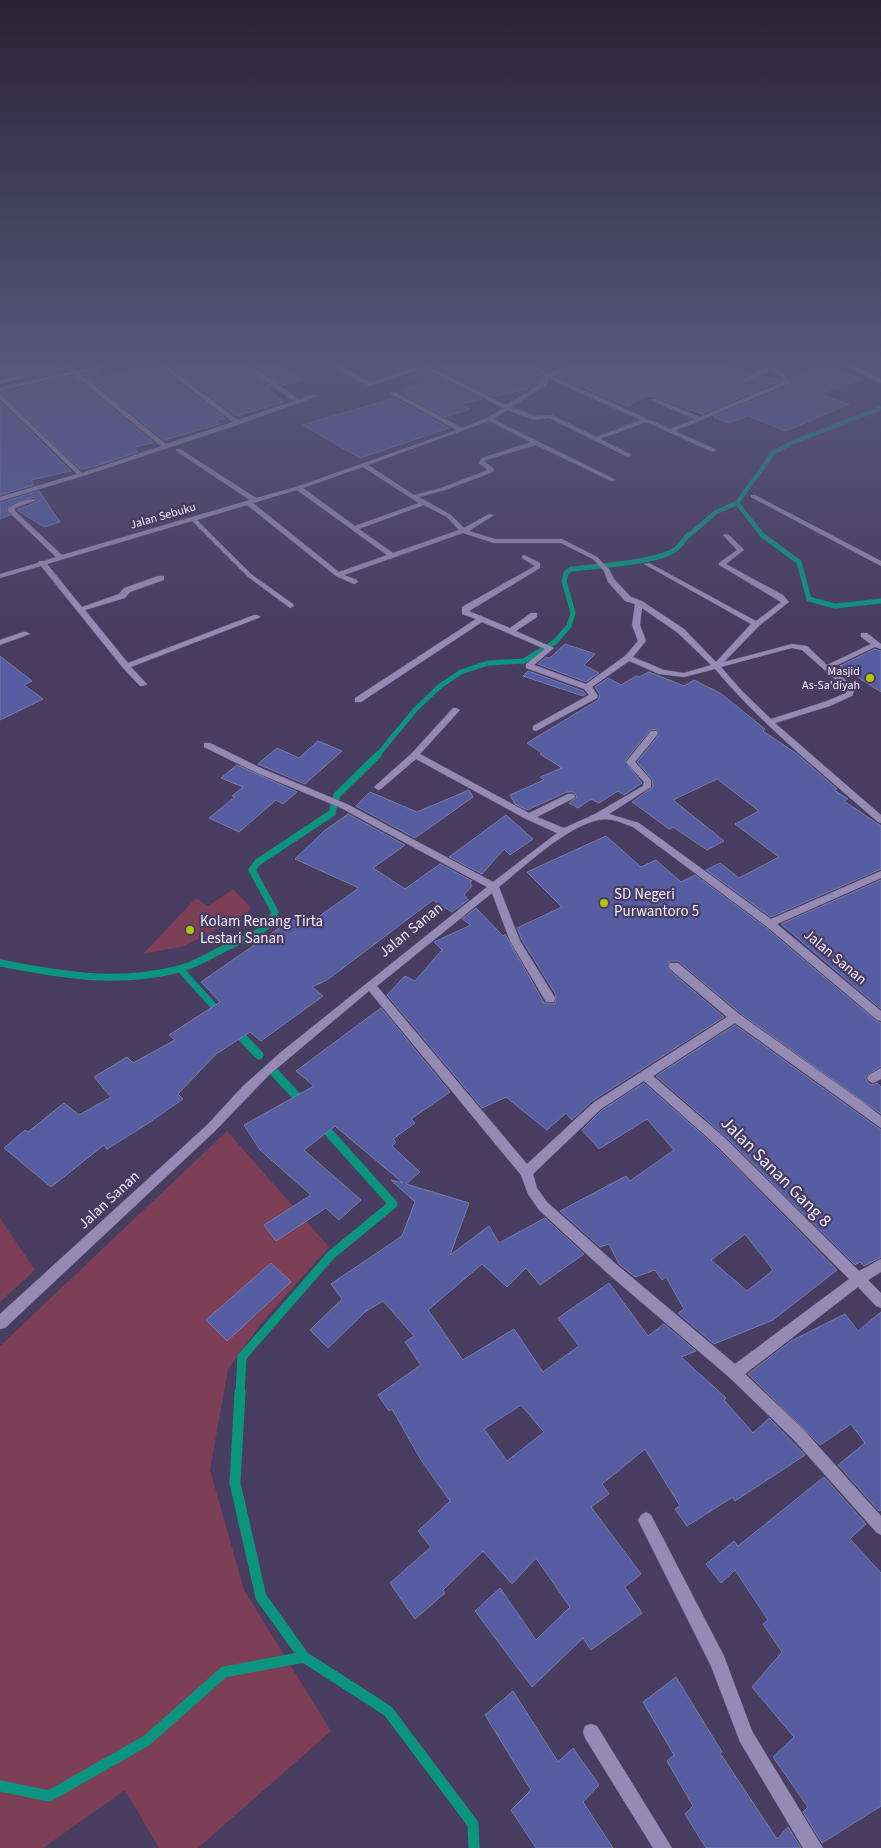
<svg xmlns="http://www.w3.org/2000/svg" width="881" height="1848" font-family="'Source Sans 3',sans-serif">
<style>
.green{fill:#7d3f56}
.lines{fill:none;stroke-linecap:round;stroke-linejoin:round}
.stream-far4{stroke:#0b9580;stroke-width:4.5}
.stream-far3{stroke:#0b9580;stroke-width:5}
.stream-far2{stroke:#0b9580;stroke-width:7}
.stream-far1{stroke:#0b9580;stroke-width:9}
.stream{stroke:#0b9580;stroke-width:11}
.building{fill:#565da2;stroke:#777da5;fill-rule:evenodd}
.street-casing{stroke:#605875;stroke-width:1}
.street{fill:#958ab3;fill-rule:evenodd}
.poi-dot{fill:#b0c503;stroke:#483d61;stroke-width:2}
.labels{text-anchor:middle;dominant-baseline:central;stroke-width:4.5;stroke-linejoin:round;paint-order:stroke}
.far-street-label{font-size:12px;fill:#efebfc;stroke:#483d61}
.far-poi-label{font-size:12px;fill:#efebfc;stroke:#483d61;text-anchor:end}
.poi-label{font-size:15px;fill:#efebfc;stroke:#483d61;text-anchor:start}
.street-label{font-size:15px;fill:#efebfc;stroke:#483d61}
.near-street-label{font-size:18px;fill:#efebfc;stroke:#483d61}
</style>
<rect width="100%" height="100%" fill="#483d61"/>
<path class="green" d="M233 889 251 908 245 914 184 946 143 954 196 898 208 906Z
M227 1131 329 1247 264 1320 228 1369 210 1470 244 1590 331 1731 198 1848H159L125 1790 43 1848H0V1346Z
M0 1218 35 1270 0 1302Z"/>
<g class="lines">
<path class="stream-far4" d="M737 503 764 537
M687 537 716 512 737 503 773 453 791 443 881 408"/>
<path class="stream-far3" d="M762 535 799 562 809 599 835 606 881 601
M377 756 415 710 440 686 461 672 488 663 524 661 555 642 569 626 573 613 564 581 566 573 571 569C598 566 653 563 675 550 680 546 684 540 688 535"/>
<path class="stream-far2" d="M0 963C61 975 117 985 179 969 196 965 214 953 231 945 249 937 268 932 275 912L252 870 258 862 332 813 337 795 378 755
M180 969 220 1013
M238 1032 241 1036"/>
<path class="stream-far1" d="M240 1035 259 1055
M275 1073 302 1102
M240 1393 242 1357 331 1255 393 1204 322 1125"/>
<path class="stream" d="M240 1392 235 1483 261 1597 304 1657
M0 1786 49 1796 146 1741 224 1672 304 1657 388 1711 473 1824 474 1848"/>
</g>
<path class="building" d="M0 364H59L66 371 24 380 29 378V373L0 378Z
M167 364H239L271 387 266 388 284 402 236 416Z
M251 364H280L302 380 282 385Z
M443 364H524L543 377 541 382 531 388 493 397 435 367Z
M579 364H724L752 373 743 377 744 383 762 376 782 380 702 414 656 397 647 396 627 406 556 376Z
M156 365 225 418 216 421 220 424 164 440 83 374 98 370V377Z
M826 366 861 379 819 394 849 404 786 431 748 416 729 423 713 417 791 385 789 377Z
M426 371 482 399 461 404 470 409 445 417 404 395 409 393 403 390 427 383 410 377Z
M73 376 154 443 134 447 138 452 93 467 80 469 1 393Z
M394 398 449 428 360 458 303 425Z
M0 402 71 471 31 480 34 485 0 495Z
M39 491 60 522 44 527 17 510 39 501 34 497 13 503 6 510 10 515 0 519V503Z
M565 644 595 654 584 665 599 673 586 682 538 664 546 657 550 658Z
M875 649 881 651V692L840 666Z
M0 656 32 681 24 685 43 699 0 720Z
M528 671 583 691 586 694 583 696 523 676Z
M649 672 684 686 694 680 720 693 765 729 763 731 797 754 837 789 834 790 848 799 844 801 881 826V869L771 917 706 870 720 863 739 878 779 857 735 824 759 811 717 779 673 800 724 841 707 850 673 827 669 829 632 802 653 787 652 779 637 762 658 736 657 729 650 730 625 761 642 783 624 795 618 791 599 803 591 799 578 808 569 803 577 797 574 792H567L527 810 515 804 510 795 544 780 540 777 562 768 540 754 542 753 527 743 598 700 600 695 595 687 608 678 621 685 636 676 639 677Z
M318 741 342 751 305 784 258 764 277 748 299 758Z
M237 765 297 792 283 804 276 800 239 832 209 818 235 797 232 796 243 787 221 778Z
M469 790 473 797 415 838 356 806 370 792 417 812Z
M348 814 405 845 373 868 405 889 440 864 472 881 470 882 472 886 464 895 468 900 452 912 433 900 327 980 312 987 323 996 261 1041 250 1032 216 1054 178 1094 183 1099 144 1126 107 1149 104 1145 51 1187 4 1148 25 1130 28 1132 64 1103 79 1115 111 1097 94 1077 127 1057 133 1063 175 1040 169 1035 220 1002 201 982 292 919 304 927 359 888 295 859 324 831Z
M506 815 533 839 510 855 504 849 482 874 449 857Z
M606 836 641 867 656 860 681 882 695 875 765 927 876 1021 881 1023V1066L865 1077 868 1083 872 1085 877 1083 881 1087V1114L740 1013 678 961H669V970L724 1017 592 1101 572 1120 566 1113 547 1130 506 1097 482 1108 387 995 405 976 415 981 442 950 434 942 471 925 462 919 476 908 503 936 505 934 544 1003 555 1004 556 995 522 940 517 928 562 907 527 872Z
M881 880V1009L781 924Z
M381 1008 450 1092 411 1119 415 1123 393 1139 396 1142 392 1146 420 1172 406 1184 469 1203 450 1255 489 1226 499 1243 545 1218 584 1254 540 1285 526 1268 507 1287 482 1264 428 1310 463 1360 514 1329 543 1372 579 1346 558 1318 609 1283 648 1336 664 1324 696 1351 681 1357 726 1398 724 1400 753 1433 769 1418 805 1455 735 1501 733 1497 687 1526 675 1509 680 1506 645 1449 602 1484 609 1494 591 1507 641 1574 625 1587 642 1613 591 1650 583 1638 532 1687 475 1611 500 1588 536 1640 570 1607 536 1558 512 1584 483 1551 443 1590 445 1593 415 1619 390 1583 431 1547 418 1531 450 1501 421 1460 392 1409 389 1411 378 1395 421 1365 405 1342 414 1336 383 1301 365 1312 328 1348 310 1330 342 1299 331 1284 402 1236 415 1202 391 1180 403 1183 335 1126 304 1150 361 1200 339 1220 326 1208 276 1241 264 1225 311 1195 260 1150 244 1125 314 1086 296 1071ZM521 1405 544 1432 507 1461 484 1429Z
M735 1025 881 1130V1257L864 1266 860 1262 855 1265 726 1137 656 1076Z
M644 1083 716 1147 837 1270 773 1320 714 1344 678 1313 684 1309 666 1277 662 1280 655 1270 635 1277 619 1264 609 1244 600 1247 560 1211 626 1176 630 1181 674 1150 647 1119 599 1149 582 1130 602 1110ZM745 1234 773 1270 747 1291 711 1260Z
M271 1263 291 1282 227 1341 206 1320Z
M881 1312V1510L879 1511 838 1465 865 1443 851 1424 820 1445 748 1374 791 1341 845 1314 858 1331Z
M824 1477 866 1524 850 1539 881 1573V1806L822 1843 803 1812 808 1807 773 1757 794 1737 752 1687 782 1652 763 1624 768 1620 735 1570 721 1583 706 1564 734 1541 738 1546Z
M676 1677 722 1752 720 1753 777 1839 788 1827 801 1848H706L685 1814 693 1806 667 1761 674 1755 643 1702Z
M513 1691 558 1762 573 1748 599 1785 583 1802 613 1848H536L511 1810 531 1790 485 1715Z"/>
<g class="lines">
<g class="street-casing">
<path id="street" d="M61 364H67L76 371 106 364H116L79 373 166 444 233 422 158 364H164L238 420 294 401 241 364H248L299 399 315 394 318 396 240 424 83 476 0 501V497L77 474 0 399V394L82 473 161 446 73 374 0 391V387L70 372Z
M329 364H336L370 382 404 371 391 364H398L409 370 427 364H436L430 367 506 405 542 383 545 376 526 364H533L548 374 570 364H577L552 376 670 429 695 419 652 401V399H656L700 417 785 381 782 377 770 370 748 381H744V379L766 367 761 364C772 364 787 373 790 383L675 431 715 449 716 450 713 452 646 422 600 439 630 454 631 455 628 457 549 418 534 420 507 410 493 419 616 480 611 481 536 445 486 460 485 462 494 469 493 472 445 490 419 497 451 515 464 528 489 514 494 515 469 531 495 539H562L597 557 609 569 614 579 631 597 642 601 684 629 716 662 751 624 644 564 649 563 756 621 781 602 719 565V563L737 550 723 535 728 534 744 550 726 564 783 595 789 602 759 626 724 662 792 644 807 646 827 665 871 644 861 637V633H867L881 644V649L875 647 831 668 854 687 855 689 852 696 830 706 775 723 881 815V823L878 822C822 773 763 726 715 669L684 677 659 674 629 661 592 687 598 696 597 698 536 731 533 730V726L589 695 584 689 526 668V664L545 649 482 622 361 702H355V698L476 619 462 614V607L535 566 522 558V556L524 555 540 563V568L469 611 510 628 531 613H537V617L516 631 554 648 534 665 586 684 625 656 638 641 632 625 635 604 625 601 608 582 604 571 593 559 561 543H494L463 533 344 575 357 580 358 582 354 584 336 576 247 505 197 520 251 574 293 604 294 606 290 608 247 576 192 521 47 564 82 607 119 594 124 588 158 576H164V580L130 592 125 598 85 610 128 663 254 615H257L261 617 131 667 147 684 143 686H140L123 668 41 566 0 578V574L38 563 39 561H44L56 557 9 512 8 509C13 503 30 497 37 500L15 508V511L62 555 250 500 176 451V449H180L256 498 296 487 457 430 391 394V392H395L462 428 487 418 503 408 425 368 369 386ZM549 379 641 420 596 437 552 415 535 416 511 407 546 385ZM489 421 531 442 482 458 479 463 488 470 441 488 414 495 368 465ZM363 467 419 503 355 526 303 488ZM297 490 387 555 339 572 253 503ZM424 505 447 517 459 530 393 553 359 529ZM642 608 678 633 711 665 684 673 664 670 633 657 646 641 640 625ZM792 648 802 650 847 690 846 693 824 702 771 719 742 691 721 667Z
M842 364H849L881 379V383Z
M26 374 28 375V377L0 384V380Z
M751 495H755L881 561V566L751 497Z
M23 632H26L30 634 0 645V640Z
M453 708H456L460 710 420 754 529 813 568 794H574L575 796 574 798 537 817 564 828 595 814 643 786 644 782 626 762 651 731H657V735L635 762 651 780V787L609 814 639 823 771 919 881 871V878L777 924 881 1011V1021L877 1020 766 926 633 827C622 823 610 817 599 820 567 826 525 866 499 887L520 941 554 996 555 999 554 1002H546L510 941 492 893 377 986 527 1164 593 1103 727 1017 670 969 669 966 670 963H678L739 1014 863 1102 881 1116V1128L735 1023 653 1076 725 1138 859 1271 881 1259V1272L868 1280 881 1293V1308L876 1306 858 1287 745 1374 803 1429 881 1516V1535L876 1532 793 1439 730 1378 606 1272 539 1210 528 1194 521 1175 369 991 269 1075 215 1131 5 1328 0 1329V1314L207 1125 243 1086 281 1052 487 887 341 808 257 773 204 747V743H210L263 769 347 804 493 882 557 833 526 819 416 759 381 789 378 790 374 787 412 753ZM644 1081 717 1146 849 1279 735 1364 616 1264 547 1202 537 1188 533 1174 601 1109Z
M881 1068V1079L873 1083 869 1081 867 1078 869 1075Z
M646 1512 651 1515 724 1656 752 1731 823 1848H803L740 1742 711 1666 638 1520 641 1515Z
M591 1724 597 1726 672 1848H653L585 1738 583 1732 585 1726Z"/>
</g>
<use href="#street" class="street"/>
</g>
<linearGradient id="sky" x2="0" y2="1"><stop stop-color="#282235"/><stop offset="0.58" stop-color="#58577b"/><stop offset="1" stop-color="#58577b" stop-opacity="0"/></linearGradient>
<rect width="881" height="623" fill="url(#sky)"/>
<g class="poi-dot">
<circle cx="870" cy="678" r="5"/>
<circle cx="604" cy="903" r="5"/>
<circle cx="190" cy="930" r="5"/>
</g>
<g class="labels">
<g class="far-street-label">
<text transform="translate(163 516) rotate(-16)">Jalan Sebuku</text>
</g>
<g class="far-poi-label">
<text x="860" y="671">Masjid<tspan x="860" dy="14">As-Sa'diyah</tspan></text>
</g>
<g class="poi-label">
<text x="614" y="894">SD Negeri<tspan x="614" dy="17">Purwantoro 5</tspan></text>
<text x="200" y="921">Kolam Renang Tirta<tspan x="200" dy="17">Lestari Sanan</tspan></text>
</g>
<g class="street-label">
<text transform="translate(411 930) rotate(-39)">Jalan Sanan</text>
<text transform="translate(835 957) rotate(40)">Jalan Sanan</text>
<text transform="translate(109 1200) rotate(-43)">Jalan Sanan</text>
</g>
<g class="near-street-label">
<text transform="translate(776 1172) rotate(45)">Jalan Sanan Gang 8</text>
</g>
</g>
</svg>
